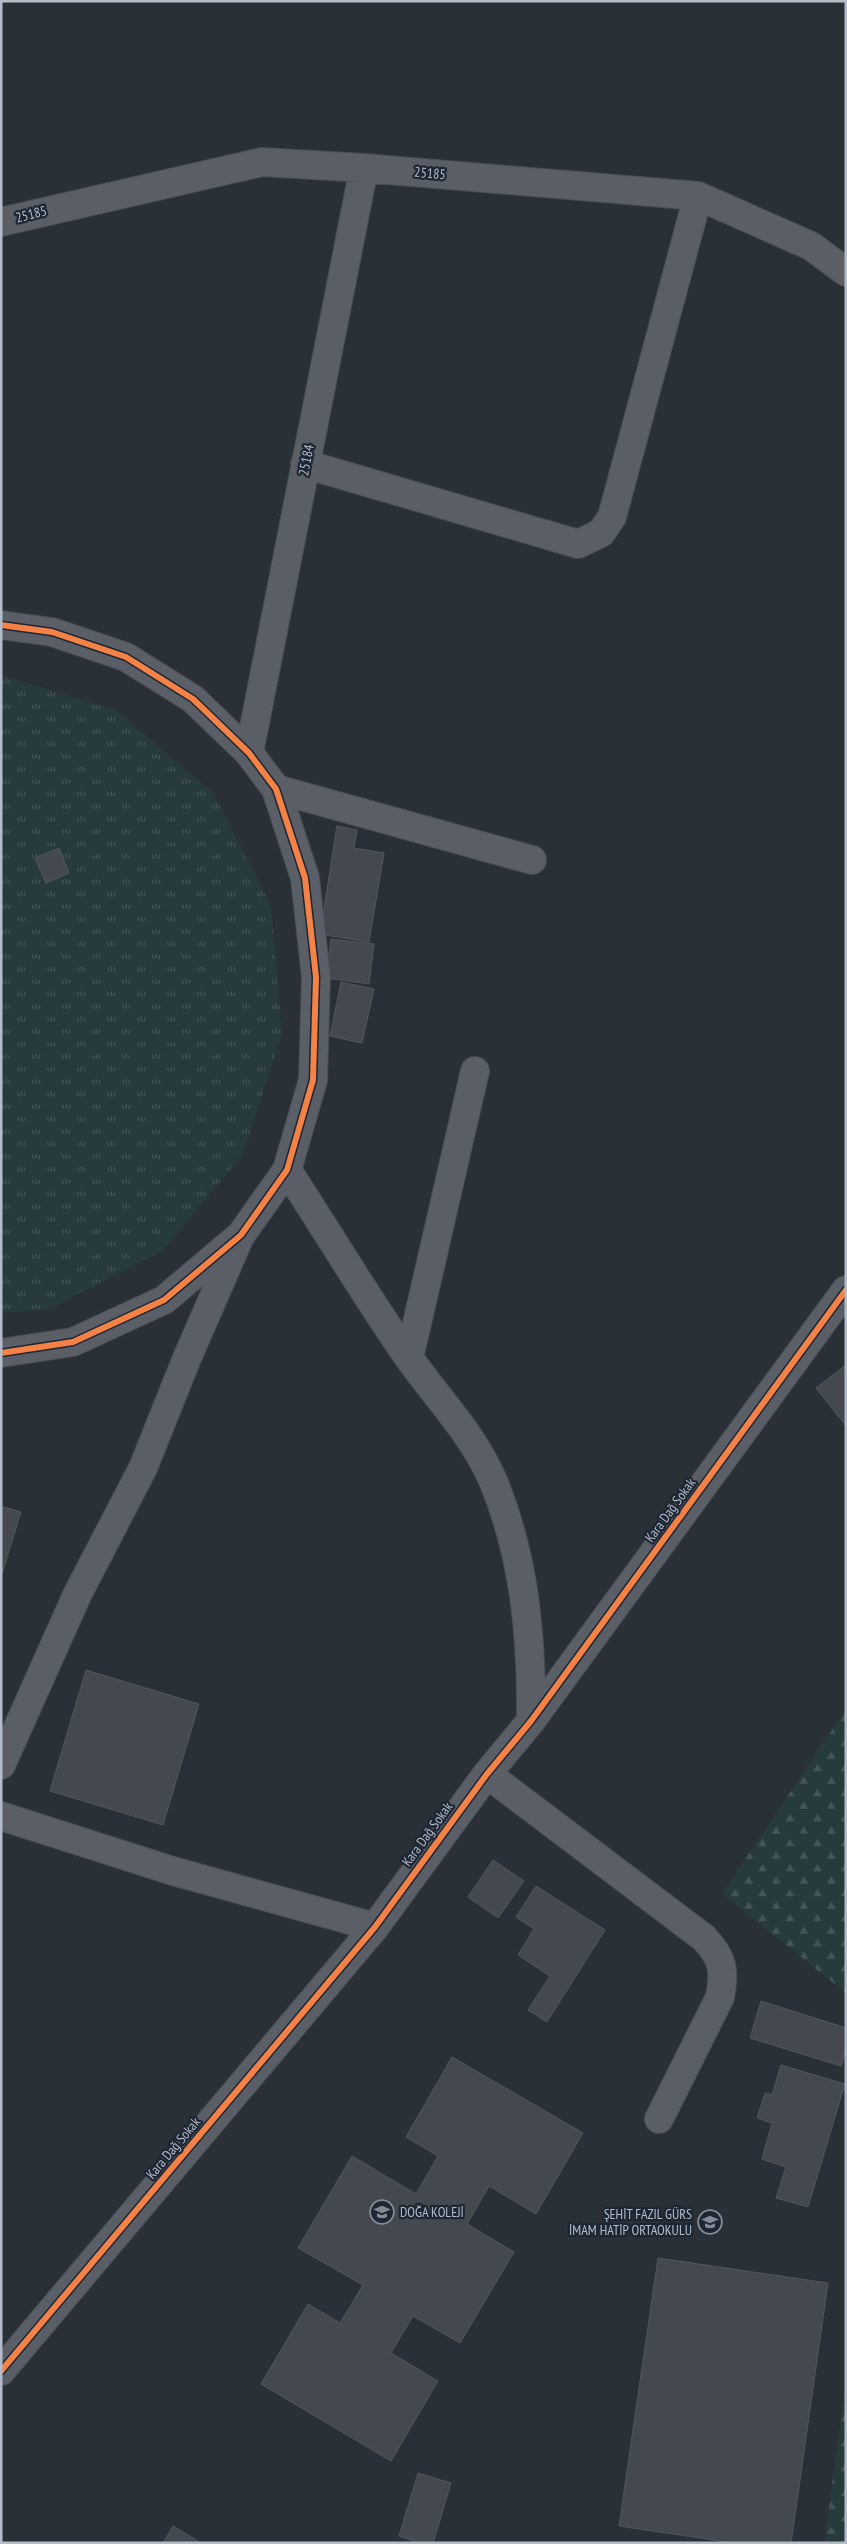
<svg xmlns="http://www.w3.org/2000/svg" width="847" height="2544" font-family="'PT Sans Narrow',sans-serif">
<style>
.forest{fill:url(#forest-firs)}
.park{fill:url(#park-tufts)}
.building{fill:#444950;stroke:#52575f}
.lines{fill:none;stroke-linecap:round;stroke-linejoin:round}
.minor-casing{stroke:#484c53;stroke-width:30}
.minor{stroke:#5a5e66;stroke-width:28}
.cycleway-casing{stroke:#1d2633;stroke-width:9}
.cycleway{stroke:#f48246;stroke-width:6}
.labels{text-anchor:middle;dominant-baseline:central;stroke-width:4.5;stroke-linejoin:round;paint-order:stroke}
.street-label{font-size:14px;fill:#b4bcc9;stroke:#1d2633}
.poi-label{font-size:14px;fill:#b4bcc9;stroke:#1d2633;text-anchor:start}
</style>
<defs>
<pattern id="forest-firs" width="22" height="20" patternUnits="userSpaceOnUse" patternTransform="scale(1.25)"><rect width="22" height="20" fill="#273a3e"/><path d="M5 1l3.5 6h-7zM16 11l3.5 6h-7z" fill="#445559"/></pattern>
<pattern id="park-tufts" width="24" height="20" patternUnits="userSpaceOnUse" patternTransform="scale(1.25)"><rect width="24" height="20" fill="#273a3e"/><path d="M3 7l-1-3M5 7V3M7 7l1-3M15 17l-1-3M17 17v-4M19 17l1-3" fill="none" stroke="#445559"/></pattern>
</defs>
<rect width="100%" height="100%" fill="#2a3038"/>
<path class="forest" d="M846 1709V1993L722 1894Z
M846 2382V2543H824Z"/>
<path class="park" d="M1 675 117 711 213 793 271 906 282 1033 243 1154 162 1251 49 1309 1 1313Z"/>
<path class="building" d="M337 826 357 830 354 848 384 853 369 942 320 934Z
M59 848 69 873 46 883 35 858Z
M331 939 374 944 369 984 326 978Z
M341 982 374 989 362 1043 330 1036Z
M846 1365V1426L816 1388Z
M1 1506 21 1512 1 1577Z
M86 1670 199 1704 163 1825 50 1791Z
M493 1860 524 1881 498 1918 468 1897Z
M536 1886 605 1930 547 2022 528 2010 550 1976 518 1955 534 1929 516 1917Z
M761 2001 846 2028V2050L841 2066 750 2038Z
M452 2057 583 2133 536 2214 489 2186 467 2224 514 2252 460 2343 413 2316 391 2353 438 2381 391 2461 261 2384 308 2304 340 2323 363 2285 298 2248 352 2156 416 2194 438 2156 406 2137Z
M781 2065 845 2084 808 2207 776 2198 786 2167 762 2159 772 2123 757 2118 765 2093 772 2095Z
M658 2258 828 2283 791 2543H734L619 2526Z
M418 2473 451 2483 433 2543H420L399 2536Z
M173 2526 201 2543H163Z"/>
<g class="lines">
<g class="minor-casing">
<path id="minor" d="M1 222 262 162 364 168 698 196 811 246 846 272
M305 464 578 544 601 533 612 517 698 196
M1 625 52 632 126 657 193 699 249 753 276 789 305 878 316 977 313 1080 287 1170 241 1235 164 1300 73 1342 1 1353
M249 753 364 168
M276 789 532 860
M287 1170C328 1232 366 1297 409 1358 438 1399 474 1435 494 1483 525 1559 532 1640 531 1721
M409 1358 475 1071
M1 1765 78 1593 143 1468 187 1358 238 1241
M487 1774 704 1938C723 1958 725 1970 720 1997L659 2119
M1 1816 173 1871 375 1927
M1 2371 375 1927 487 1774 531 1721 846 1290"/>
</g>
<use href="#minor" class="minor"/>
<g class="cycleway-casing">
<path id="cycleway" d="M1 625 52 632 126 657 193 699 249 753 276 789 305 878 316 977 313 1080 287 1170 241 1235 164 1300 73 1342 1 1353
M1 2371 375 1927 487 1774 531 1721 846 1290"/>
</g>
<use href="#cycleway" class="cycleway"/>
</g>
<defs>
<g id="school-ring" transform="scale(1.25)"><circle r="9.5" fill="#1d2633" stroke="#848b96" stroke-width="1.5"/><path d="M0-5L7-2L0 1L-7-2ZM-4 1L0 2.5L4 1V4Q0 6-4 4Z" fill="#848b96"/></g>
</defs>
<g fill-rule="evenodd">
<use href="#school-ring" x="382" y="2212"/>
<use href="#school-ring" x="710" y="2222"/>
</g>
<g class="labels">
<g class="street-label">
<text transform="translate(430 173) rotate(5)">25185</text>
<text transform="translate(31 214) rotate(-14)">25185</text>
<text transform="translate(306 460) rotate(-79)">25184</text>
<text transform="translate(670 1510) rotate(-54)">Kara Dağ Sokak</text>
<text transform="translate(427 1834) rotate(-54)">Kara Dağ Sokak</text>
<text transform="translate(173 2148) rotate(-50)">Kara Dağ Sokak</text>
</g>
<g class="poi-label">
<text x="400" y="2212">DOĞA KOLEJİ</text>
<text x="692" y="2214" text-anchor="end">ŞEHİT FAZIL GÜRS<tspan x="692" dy="16">İMAM HATİP ORTAOKULU</tspan></text>
</g>
</g>
<rect width="847" height="2544" fill="none" stroke="#b4bcc9" stroke-width="5"/>
</svg>
